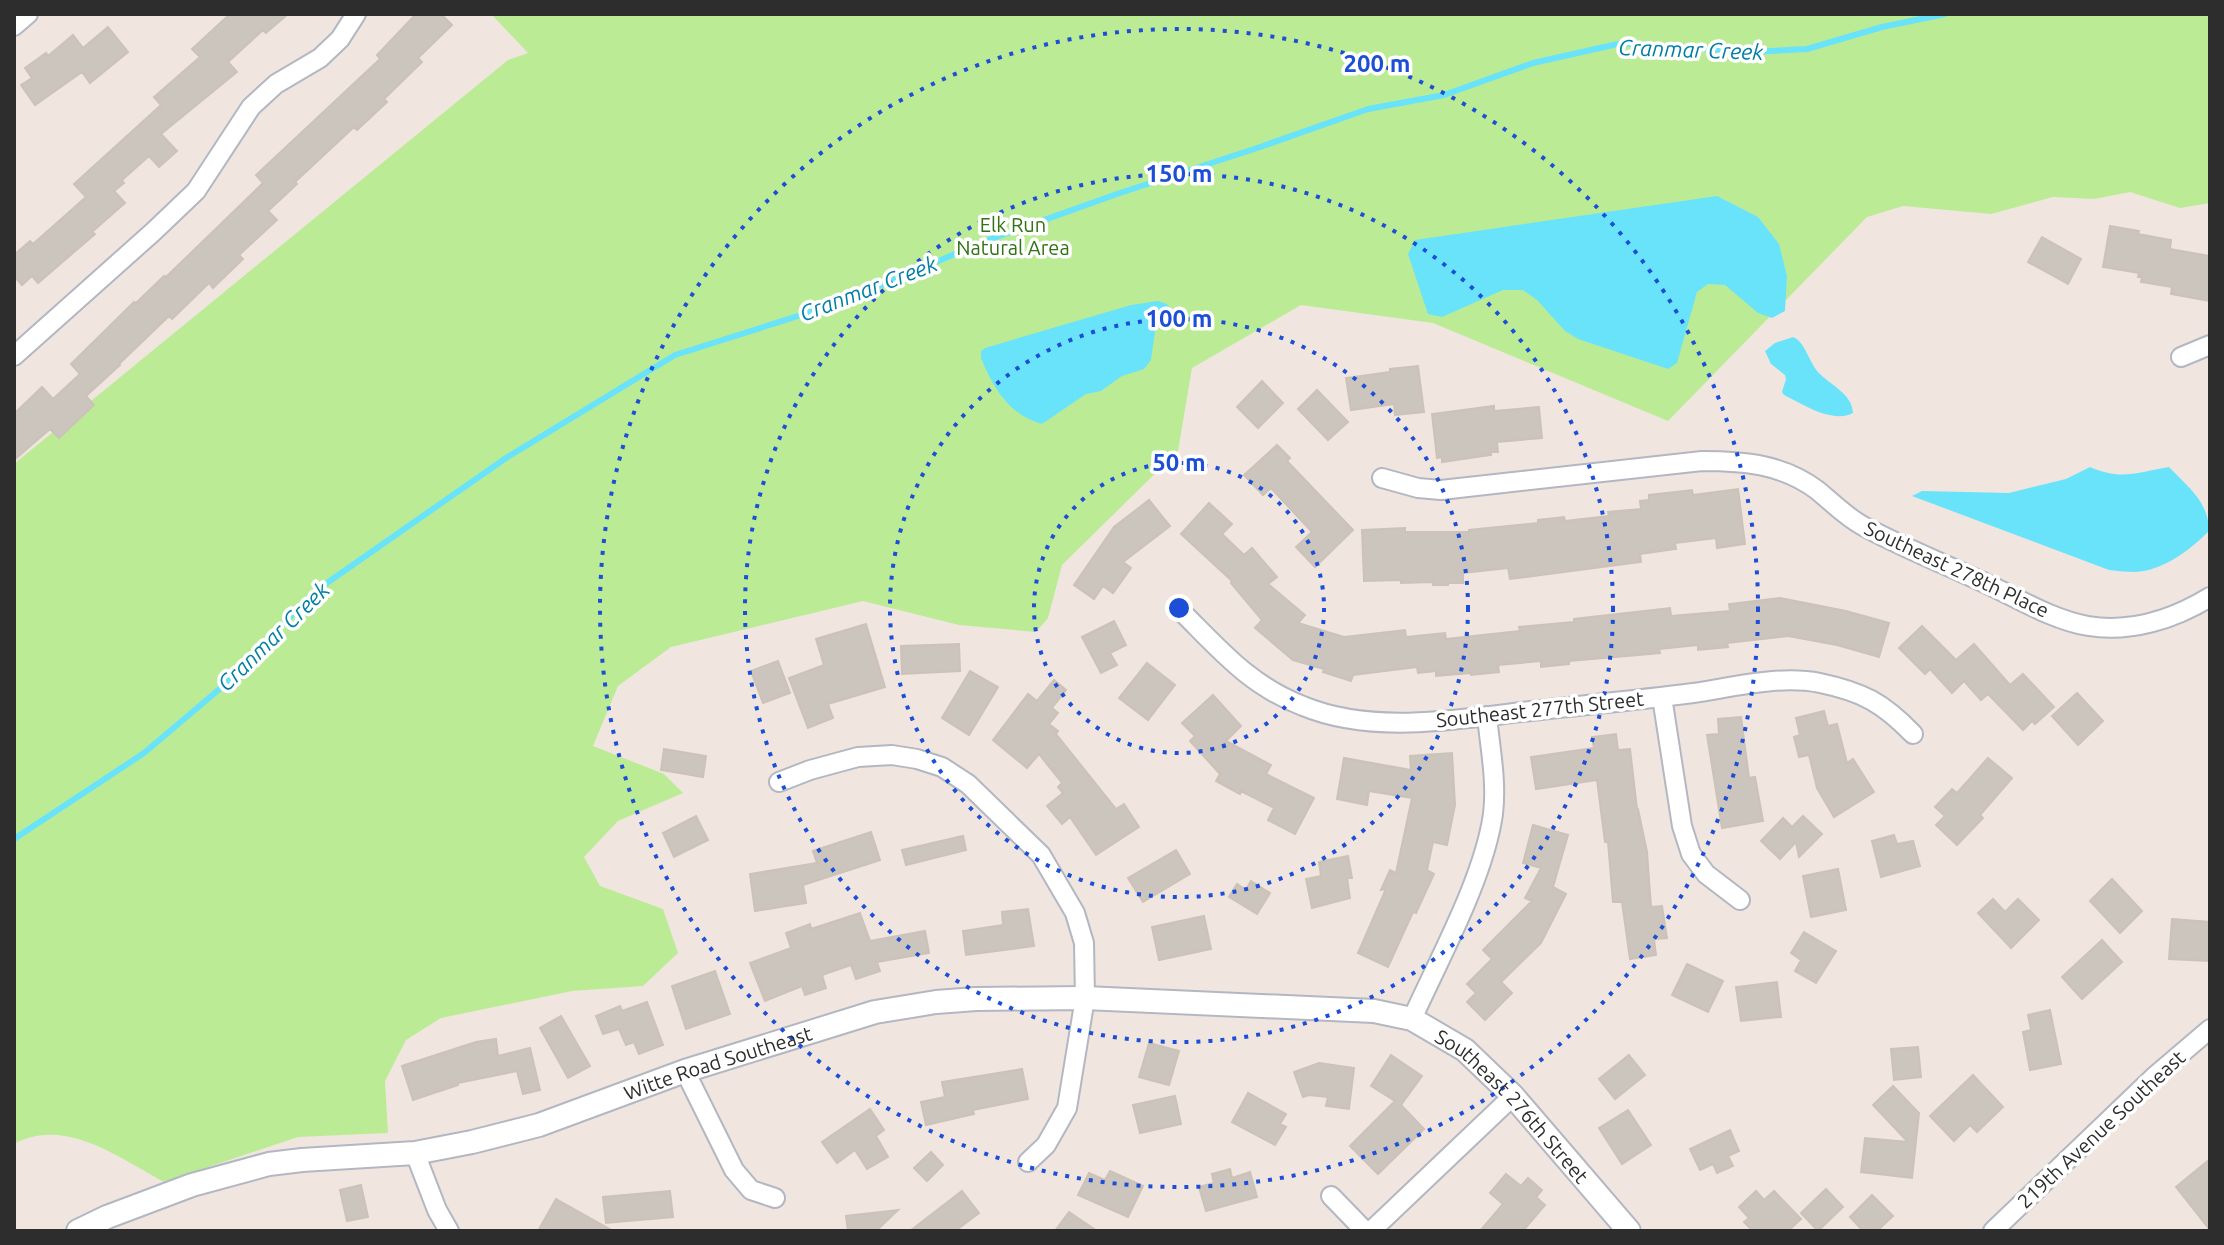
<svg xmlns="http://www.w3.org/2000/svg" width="2224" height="1245" font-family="Ubuntu,sans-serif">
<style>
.green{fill:#bceb96}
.water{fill:#69e3fa}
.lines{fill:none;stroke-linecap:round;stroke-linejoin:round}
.stream{stroke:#69e3fa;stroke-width:6}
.building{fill:#cbc5bd;stroke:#ccc2b7;stroke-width:2}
.minor-casing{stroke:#b2b7c2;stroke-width:22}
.tertiary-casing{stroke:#b2b7c2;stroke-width:26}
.minor{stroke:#fff;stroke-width:18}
.tertiary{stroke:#fff;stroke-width:22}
.ring{fill:none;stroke:#1d4ed8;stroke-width:4;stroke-dasharray:4 8}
.labels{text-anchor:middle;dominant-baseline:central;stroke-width:7;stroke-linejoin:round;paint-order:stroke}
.park-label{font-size:20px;fill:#317314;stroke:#fff}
.street-label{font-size:20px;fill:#2d2d2d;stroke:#fff}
.water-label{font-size:22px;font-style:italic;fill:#017ea6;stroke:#fff}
.centre{fill:#1d4ed8;stroke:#fff;stroke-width:4}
.ring-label{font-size:24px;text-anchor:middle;font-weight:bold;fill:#1d4ed8;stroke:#fff;stroke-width:7;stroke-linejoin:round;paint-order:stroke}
</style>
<rect width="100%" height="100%" fill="#f0e6df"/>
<path class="green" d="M495 14H2210V203L2180 208 2130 192 2094 199 2053 197 1991 214 1903 206 1867 217 1668 421 1433 323 1301 305 1192 368 1178 451 1062 565 1048 618 1036 632 959 625 863 601 671 647 618 686 593 746 664 774 683 793 618 821 584 857 600 886 663 909 678 953 643 986 572 991 441 1018 406 1040 385 1081 388 1133 298 1137 164 1182C120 1158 64 1116 14 1144V464L508 60 528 53 493 16Z"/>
<path class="water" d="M1717 196 1758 217 1779 244 1787 276 1785 311 1772 318 1758 313 1725 285 1708 284 1697 292 1677 363 1668 369 1578 339 1565 331 1537 300 1523 290H1503L1442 317 1428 314 1408 254 1415 240Z
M1158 301 1167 304 1173 312 1171 318 1162 323 1155 331 1151 360 1144 369 1122 376 1101 391 1086 394 1042 424C1009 415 993 388 981 358V351L985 348 1131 305Z
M1793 337C1806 342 1809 364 1820 374 1832 386 1852 394 1853 413 1833 424 1802 404 1784 395L1782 392 1786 379 1785 375 1771 364 1765 351 1775 343Z
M2090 467C2122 481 2137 472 2169 467 2188 487 2209 502 2209 531 2190 550 2163 571 2135 572 2127 572 2118 571 2109 570L1912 496 1922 491 2009 493 2066 479Z"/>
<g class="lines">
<path class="stream" d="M14 839 144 753 229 681 314 592 506 458 675 355 839 303 988 240 1117 194 1260 147 1368 109 1444 95 1533 63 1622 43 1750 52 1807 49 1882 27 1945 14"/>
</g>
<path class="building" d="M230 14H288L266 33 263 30 228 62 237 72 161 134 177 151 159 167 149 156 122 180 124 183 114 191 125 203 92 232 95 234 38 283 32 276 22 285 14 276V255L30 241 33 244 86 197 74 184 161 105 154 97 200 57 192 49Z
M416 14H441L452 25 418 58 422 62 384 99 387 102 357 130 354 127 295 182 297 184 268 211 277 220 239 255 243 259 213 288 209 283 172 319 169 316 119 364 120 365 86 396 94 405 59 438 50 429 14 460V414L42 387 53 399 80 374 71 364 134 302 136 303 164 276 166 277 263 183 256 175 380 59 377 55Z
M108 27 128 52 90 83 82 72 35 105 21 85 32 78 25 68 46 53 48 56 73 35 83 48Z
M2110 226 2139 231 2138 234 2171 240 2170 249 2210 256V301L2171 294 2172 287 2141 282 2142 277H2138L2139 273 2103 267Z
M2042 237 2081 259 2068 284 2028 262Z
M1418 366 1424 412 1395 415 1394 404 1351 410 1346 378 1390 372V369Z
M1262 381 1283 403 1258 428 1237 407Z
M1317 390 1348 422 1328 440 1298 409Z
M1494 406V411L1539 407 1542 438 1497 442 1498 452H1491V455L1442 462V457L1437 458 1432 414Z
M1277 445 1290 458 1287 461 1353 530 1315 567 1296 547 1312 532 1271 488 1263 495 1244 475Z
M1738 489 1745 544 1717 548 1716 538 1675 543 1676 549 1640 554 1641 562 1510 579 1508 568 1463 573V583H1448V585H1433V582L1401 583V580L1364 581 1362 530 1405 528V532H1469V530L1538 523V520L1564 517 1565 521 1609 516 1608 512 1641 509 1640 501 1649 500V495L1692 490 1693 495Z
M1149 500 1170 526 1123 562 1131 568 1113 593 1103 586 1094 599 1074 585 1114 527Z
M1209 503 1232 524 1222 534 1244 555 1252 548 1277 577 1268 584 1305 615 1298 623 1344 637 1405 630 1406 637 1445 633 1446 639 1520 631 1519 627 1574 622V619L1670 608 1671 616 1730 611 1729 604 1780 598 1846 611 1889 623 1879 657 1837 645 1788 636 1727 643 1728 647 1698 650V645L1659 649 1660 653 1569 661V664L1541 667V661L1498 665 1499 672 1471 675V673L1436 676V671L1418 673 1417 667 1353 675 1351 681 1323 672 1324 669 1293 660 1255 628 1262 620 1231 583 1232 581 1181 534Z
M1114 621 1126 645 1110 653 1117 665 1101 673 1082 637Z
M866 624 885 687 828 704 833 718 808 728 789 678 824 665 816 639Z
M1922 626 1956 660 1974 644 2010 685 2023 674 2054 707 2035 724 2032 721 2023 730 1988 694 1981 700 1964 681 1952 693 1930 669 1925 674 1899 648Z
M959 644 960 671 902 674 901 646Z
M778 661 790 693 763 703 751 671Z
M1147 663 1175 685 1148 720 1119 698Z
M970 671 998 687 969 735 942 718Z
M1054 680 1066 690 1052 708 1058 713 1049 724 1058 731 1056 734 1116 809 1124 804 1139 827 1096 855 1070 817 1062 824 1047 806 1063 793 1058 787 1062 783 1039 754 1027 768 993 740 1028 694 1037 701Z
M2077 693 2103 721 2078 745 2052 716Z
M1213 695 1241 726 1226 741 1271 765 1266 774 1314 798 1295 834 1268 820 1274 808 1241 791 1240 794 1216 781 1220 774 1190 741 1195 736 1182 723Z
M1824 711 1828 726 1837 724 1847 763 1853 759 1874 792 1834 817 1817 788 1809 755 1799 757 1794 737 1800 735 1796 718Z
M1741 717 1749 778 1755 777 1763 821 1722 828 1707 735 1719 734 1718 719Z
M1616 734 1618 750 1630 749 1637 809H1638L1647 852 1651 907 1662 906 1667 938 1654 939 1656 955 1630 959 1622 902H1613L1608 842H1605L1597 780 1536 789 1531 757 1594 748 1592 737Z
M664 749 706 756 703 777 661 770Z
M1452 753 1455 805 1447 845 1433 842 1427 870 1434 874 1416 913 1413 912 1388 967 1358 953 1386 889 1381 890 1390 870 1396 873 1412 798 1369 791 1367 805 1337 799 1344 758 1411 770 1410 756Z
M1988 758 2012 778 1980 815 1983 818 1957 845 1936 825 1945 816 1935 807 1952 789 1957 793Z
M696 816 708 840 674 857 663 833Z
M1803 816 1822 834 1799 857 1796 842 1780 859 1761 841 1783 818 1794 829 1793 826Z
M1533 825 1568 835 1553 887 1566 894 1541 943 1501 982 1512 993 1485 1020 1467 1002 1476 993 1467 984 1492 959 1483 950 1532 901 1525 898 1541 868 1523 863Z
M871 832 880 860 803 885 806 903 755 911 750 874 817 863 813 851Z
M1894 835 1897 844 1913 841 1920 866 1881 877 1872 841Z
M963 836 966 850 906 865 902 850Z
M1176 850 1190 874 1143 902 1128 878Z
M1348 856 1352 878H1347L1350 898 1312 908 1306 879 1321 876 1319 862Z
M1838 869 1846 910 1811 917 1803 876Z
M2112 879 2142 911 2120 933 2090 901Z
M1251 881 1270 893 1257 914 1229 897 1237 884 1246 890Z
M1993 899 2005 912 2018 899 2039 920 2011 948 1978 913Z
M1028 909 1034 946 966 955 963 931 1003 925 1002 912Z
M860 913 870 941 925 931 929 953 877 962 880 971 856 979 851 965 822 975 826 988 805 995 802 986 765 1001 750 963 791 948 786 933 810 924 811 929Z
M1204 916 1211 949 1159 960 1152 927Z
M2172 919 2210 922V961L2169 959Z
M1804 932 1836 951 1816 983 1795 971 1801 960 1791 953Z
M2102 940 2122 962 2082 999 2062 977Z
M1687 964 1723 981 1708 1012 1672 995Z
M715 971 730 1014 686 1029 672 986Z
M1777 982 1781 1017 1741 1021 1736 987Z
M647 1002 663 1045 639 1054 634 1042 626 1045 619 1029 603 1034 596 1016 620 1006 622 1011Z
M2050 1010 2061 1064 2030 1070 2023 1032 2031 1030 2028 1015Z
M561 1016 590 1066 568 1078 540 1028Z
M496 1039 498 1056 530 1048 540 1090 523 1094 517 1071 458 1083V1085L413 1100 402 1066 476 1042Z
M1149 1043 1179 1051 1169 1085 1139 1077Z
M1918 1047 1921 1077 1894 1080 1891 1049Z
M1391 1055 1422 1076 1401 1105 1424 1129 1378 1174 1350 1146 1395 1101 1371 1086Z
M1629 1055 1645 1075 1615 1099 1599 1079Z
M1319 1063 1354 1068 1349 1109 1326 1106 1328 1097 1309 1095 1303 1097 1294 1072Z
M1022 1069 1028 1099 973 1110 974 1114 926 1125 921 1102 945 1097 942 1082Z
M1973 1075 2003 1107 1977 1132 1970 1125 1954 1141 1930 1116Z
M1893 1086 1919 1113 1912 1178 1861 1172 1865 1138 1908 1142 1873 1105Z
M1248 1093 1286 1114 1280 1124 1286 1127 1275 1145 1232 1122Z
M1175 1096 1181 1124 1140 1133 1133 1105Z
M870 1109 884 1130 876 1136 888 1157 867 1169 855 1150 837 1163 822 1142Z
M1628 1110 1651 1145 1622 1164 1599 1128Z
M1730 1130 1739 1151 1728 1156 1733 1166 1717 1173 1713 1164 1700 1170 1690 1149Z
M931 1152 943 1165 927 1181 914 1168Z
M2210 1159V1230L2176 1187Z
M1230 1169 1232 1178 1250 1172 1257 1197 1206 1211 1199 1187 1214 1183 1212 1174Z
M1110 1171 1143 1186 1128 1217 1078 1195 1089 1173 1105 1180Z
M1506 1174 1521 1186 1528 1178 1542 1190 1536 1197 1545 1205 1523 1231H1480L1503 1204 1490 1193Z
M361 1185 368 1217 347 1221 340 1190Z
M1826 1189 1843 1207 1818 1231 1801 1213Z
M670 1191 673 1217 606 1223 603 1197Z
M962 1191 979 1213 955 1231H910Z
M1756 1191 1764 1200 1774 1191 1801 1219 1788 1231H1753L1744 1222 1749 1218 1739 1207Z
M1872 1195 1893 1216 1877 1231H1863L1850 1217Z
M556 1199 613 1231H538Z
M898 1210 876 1231H848L846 1216Z
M1069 1212 1097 1231H1055Z"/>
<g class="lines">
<g class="minor-casing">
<path id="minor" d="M14 26 28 14
M14 356 153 232 196 191 251 107 276 84 320 58 340 39 356 14
M2181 357 2210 345
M1382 478 1418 488 1441 490 1702 461C1744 461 1782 464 1817 490 1833 503 1847 518 1865 527 1904 548 1947 565 1987 584 2019 599 2053 620 2088 626 2131 633 2174 619 2210 597
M1184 614C1222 652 1251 686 1303 706 1373 735 1457 719 1531 711 1585 705 1639 700 1693 693 1734 687 1779 675 1820 683 1863 692 1883 703 1913 734
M1662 697 1682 826 1691 854 1706 874 1740 900
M779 782 810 770 858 757 892 755 917 759 942 767 968 784 1041 855 1075 913 1084 943 1085 998 1067 1108 1046 1145 1028 1162
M1412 1019C1439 959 1484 878 1493 814 1497 781 1490 748 1487 716
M685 1071 734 1170 751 1190 775 1198
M415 1153 437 1210 449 1231
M1331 1196 1365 1231
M1371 1231 1513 1096
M1993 1231 2156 1075 2210 1029"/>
</g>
<g class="tertiary-casing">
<g id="tertiary">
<path id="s1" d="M78 1231 107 1217 192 1185 269 1164 302 1160 415 1153 472 1142 539 1125 685 1071 875 1012 936 1002 976 999 1085 998 1374 1011 1412 1019 1465 1050 1513 1096 1629 1231"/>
</g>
</g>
<use href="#minor" class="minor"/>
<use href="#tertiary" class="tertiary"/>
</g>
<g class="ring">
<circle cx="1179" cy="608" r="145"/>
<circle cx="1179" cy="608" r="289"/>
<circle cx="1179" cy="608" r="434"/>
<circle cx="1179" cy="608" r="579"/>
</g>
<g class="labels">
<g class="park-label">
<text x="1013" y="224">Elk Run<tspan x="1013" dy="23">Natural Area</tspan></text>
</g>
<g class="street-label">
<text transform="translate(1957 569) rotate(25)">Southeast 278th Place</text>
<text transform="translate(1540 709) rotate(-6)">Southeast 277th Street</text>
<text stroke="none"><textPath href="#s1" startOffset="666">Witte Road Southeast</textPath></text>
<text stroke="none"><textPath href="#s1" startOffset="1504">Southeast 276th Street</textPath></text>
<text transform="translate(2101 1129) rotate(-43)">219th Avenue Southeast</text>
</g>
<g class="water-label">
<text transform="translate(1691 49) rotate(2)">Cranmar Creek</text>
<text transform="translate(868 288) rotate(-21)">Cranmar Creek</text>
<text transform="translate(273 636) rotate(-44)">Cranmar Creek</text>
</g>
</g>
<circle cx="1179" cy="608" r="12" class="centre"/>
<g class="ring-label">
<text x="1377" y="72">200 m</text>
<text x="1179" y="182">150 m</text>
<text x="1179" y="327">100 m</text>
<text x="1179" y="471">50 m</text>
</g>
<rect width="2224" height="1245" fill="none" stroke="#2d2d2d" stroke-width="32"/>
</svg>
